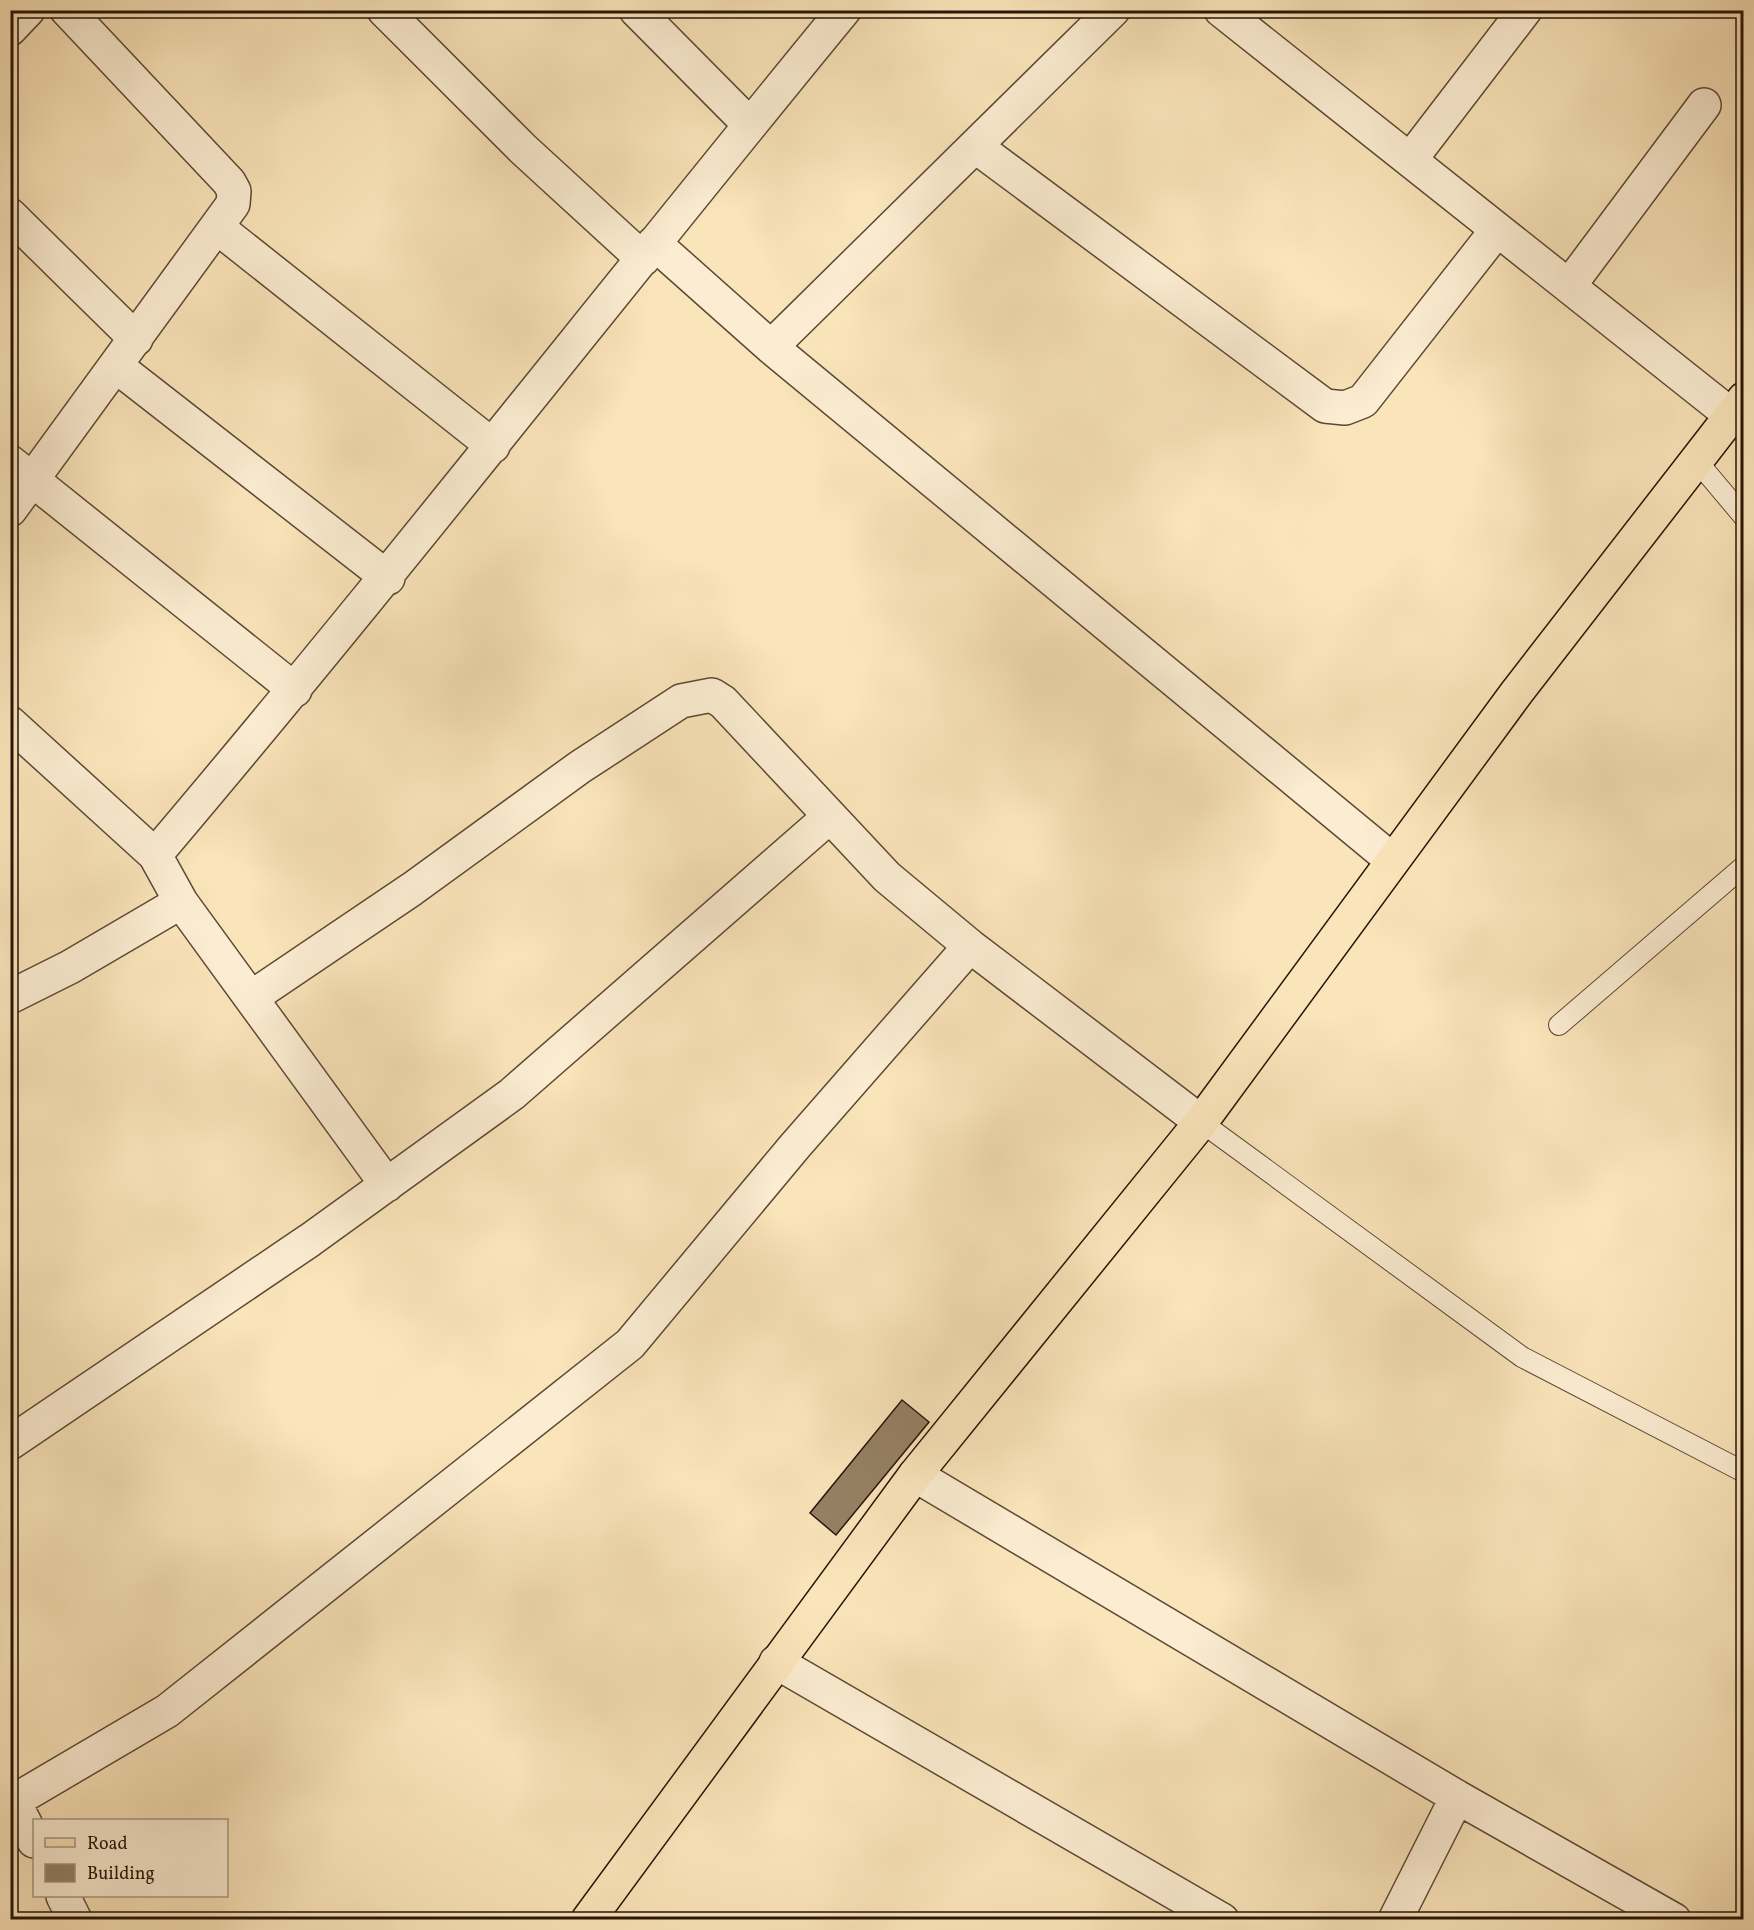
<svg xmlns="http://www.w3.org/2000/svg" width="1754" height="1930" font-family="Vollkorn,serif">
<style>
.building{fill:#958164;stroke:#271507;stroke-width:1.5}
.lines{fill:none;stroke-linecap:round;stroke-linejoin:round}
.lane-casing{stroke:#5c4934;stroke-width:22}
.street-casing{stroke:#5c4934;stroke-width:36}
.primary-casing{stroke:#271507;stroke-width:36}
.lane{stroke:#fcedd2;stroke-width:20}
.street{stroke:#fcedd2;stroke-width:33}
.primary{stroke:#fae4ba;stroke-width:33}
</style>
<rect width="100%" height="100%" fill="#fae4ba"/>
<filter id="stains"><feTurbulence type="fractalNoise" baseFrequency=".00333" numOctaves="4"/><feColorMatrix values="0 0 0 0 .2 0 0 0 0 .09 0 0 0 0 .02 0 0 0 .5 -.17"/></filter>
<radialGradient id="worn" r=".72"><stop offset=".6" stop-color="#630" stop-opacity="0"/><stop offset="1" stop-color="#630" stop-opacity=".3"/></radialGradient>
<path class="building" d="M902 1400 929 1422 836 1535 810 1513Z"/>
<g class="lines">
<g class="lane-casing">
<path id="lane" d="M1696 460 1744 517
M1559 1025 1744 866
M1201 1122 1522 1357 1744 1472"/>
</g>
<g class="street-casing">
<path id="street" d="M384 10 523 149 643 259
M636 10 750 125
M1221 10 1731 415
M10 29 28 10
M975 146 1325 406 1345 408 1363 401 1497 230
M1410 160 1525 10
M10 215 136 339
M218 228 493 446
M654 243 771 347 1392 860
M1569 286 1704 105
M771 347 1113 10
M116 366 388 578
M10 462 295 690
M10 510 233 204 234 191 229 182 67 10
M10 723 155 855 181 902 387 1185
M155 855C390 578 613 291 844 10
M10 997 70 967 181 902
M252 997 412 889 580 767 681 701 712 695 723 702 887 877 970 946 1201 1122
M10 1443 310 1240 512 1094 828 818
M915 1475 1457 1797
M776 1662 1222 1920
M10 1794 34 1841
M14 1801 167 1711 630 1344 795 1146 970 946
M63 1896 75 1920
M1395 1920 1457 1797 1674 1920"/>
</g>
<g class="primary-casing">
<path id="primary" d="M588 1920 915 1475 1201 1122 1517 692 1744 399"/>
</g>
<use href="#lane" class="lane"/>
<use href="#street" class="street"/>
<use href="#primary" class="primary"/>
</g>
<rect width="1754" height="1930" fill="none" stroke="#fae4ba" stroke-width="36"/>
<rect x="12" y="12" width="1730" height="1906" fill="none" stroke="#271507" stroke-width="3"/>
<rect x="18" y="18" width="1718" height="1894" fill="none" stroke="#271507" stroke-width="1.5"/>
<rect x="33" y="1819" width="195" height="78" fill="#fcedd2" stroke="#a79781" stroke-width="1.5"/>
<rect x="45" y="1838" width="30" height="9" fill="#fae4ba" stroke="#a79781" stroke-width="1.5"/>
<text x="87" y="1849" font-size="18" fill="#271507">Road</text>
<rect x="45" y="1864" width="30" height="18" fill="#958164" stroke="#a79781" stroke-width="1.5"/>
<text x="87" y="1879" font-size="18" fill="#271507">Building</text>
<rect width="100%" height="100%" filter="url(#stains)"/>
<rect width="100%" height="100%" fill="url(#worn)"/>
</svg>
